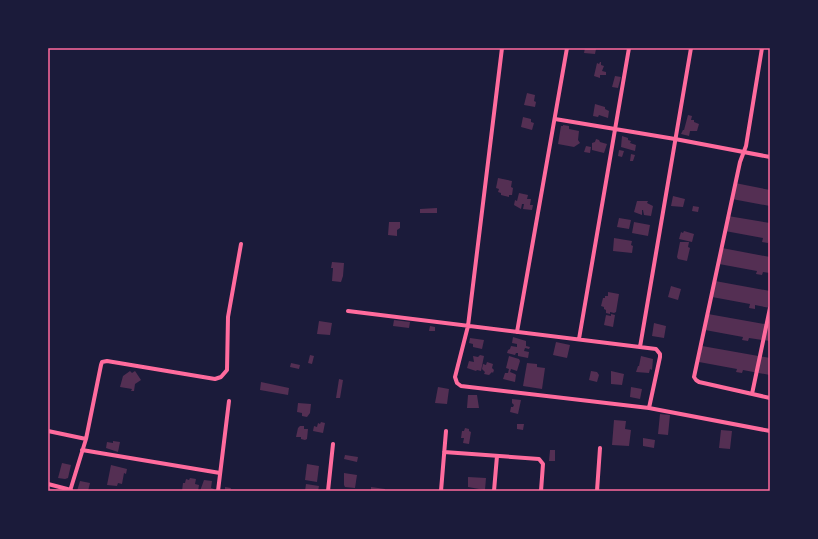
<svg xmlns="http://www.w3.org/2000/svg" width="818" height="539" font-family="'Work Sans',sans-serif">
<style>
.building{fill:#542f53}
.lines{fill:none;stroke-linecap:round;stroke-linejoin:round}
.minor{stroke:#ff6b9d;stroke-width:4}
.neatline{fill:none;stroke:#ff6b9d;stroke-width:1.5}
</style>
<rect width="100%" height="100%" fill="#1b1b3a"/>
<path class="building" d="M585 48H595L596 49 595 54 584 53Z
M600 62H601V65L604 66 602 71 606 72V75H600V78L594 76 597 63 599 64Z
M615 76 621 77 618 88 612 87Z
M527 93 535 95 534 101 536 102 535 107 524 105Z
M595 104 605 107V109L609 111 608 118 599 115 598 117 593 116Z
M688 115 692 116 691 120H694V122L699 124 697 131H690L689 136 681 134 683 130H684Z
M523 117 531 119V122L534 123 532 130 521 127Z
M563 125 569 126V129L579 131 578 140 580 143 574 147 558 144 561 126H563Z
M622 136 628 138V140L631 141 630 143 636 145 635 151 621 147Z
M596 139 599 140 600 142 607 144 604 153 592 150V143L595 142Z
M586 146 591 147 590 153 584 152Z
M619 150 624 151 622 157 618 156Z
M631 154 635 155 633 161H630Z
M498 178 512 181 511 187 513 188 512 195H509V197L501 195V193L498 192 499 189 496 188Z
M735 183 770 190V206L732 199Z
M519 193 528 195 527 199H531L530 205H533L532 210 523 209 524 204H522L521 209 514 205 515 200 517 201Z
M673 196 685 199 683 207 671 206Z
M637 201H648L647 203 653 206 651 216 644 215 643 210H642V215L634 212Z
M693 206 699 207 698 212 692 211Z
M437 208V213H420V209Z
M728 216 770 223V240L769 239 768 243 762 242 763 238 725 231Z
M619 218 631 220 629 229 617 227Z
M389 222H400V228L397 230V236L388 235Z
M634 222 650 225 648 236 632 233Z
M684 231 694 234 692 242 679 239 681 232 683 233Z
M614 238 632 241 631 245 633 246 632 253 613 251Z
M680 242H689L688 247 690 248 687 261 678 259 677 257Z
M722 248 770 257V273L763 272 762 275 756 274 757 271 719 264Z
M332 262 344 263 343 276 341 282 332 281 333 268H331Z
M715 281 770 291V308L755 305V309L749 308 750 304 712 297Z
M671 286 681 289 678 300 668 297Z
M608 292 619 294 616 312 614 313 610 312V314L606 313V310L604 309V307L601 306 603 298H605V296H608Z
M611 314 615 315 613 327 604 325 606 315 611 316Z
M708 314 770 325V341L749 338 748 341 742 340 743 337 705 330Z
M394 320 410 322 409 328 393 326Z
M319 321 332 323 330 335 317 334Z
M654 323 666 326 664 338 652 336Z
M430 326 435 327V331H429Z
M513 337 526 341V346L530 347 529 349 525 348 524 351 529 352 528 358 518 356V353H516L515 355 507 353 508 350 510 349 511 346 517 347V344L512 343Z
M470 338 484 340 482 349 473 347V344L469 343Z
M556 342 570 345 567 358 553 355Z
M702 346 770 358V375L743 370 742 373 736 372 737 369 699 362Z
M310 355 314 356 312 364 308 363Z
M480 355 484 356 481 371 477 370 476 371 467 368 469 361 474 362 473 356 478 357Z
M509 356 519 359 520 361 517 371 511 369 510 372 515 374 516 375 515 382 503 379 505 373H508L509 369 506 368Z
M641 356 653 359 652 370 650 369 649 373 636 372 638 366H639Z
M487 362 493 364 492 368 494 370 493 373 492 372 489 375 484 374 485 372 482 369 483 364 486 365Z
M291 363 300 365 299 369 290 367Z
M527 363 537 364V367L545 368 542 389 523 386Z
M130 371 132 373 135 371 141 380 135 384 134 391H131L132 389 120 387 123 376Z
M591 371 597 372 599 375 597 382 589 380Z
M611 371 624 374 622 385 611 384Z
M339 379 343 380 340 398H336Z
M261 382 289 388 288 395 260 390Z
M438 387 449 389 447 404 435 403Z
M631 387 642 389 640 399 630 397Z
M468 395H477L479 408H467Z
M512 399 521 400 518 414 510 412 511 407H513L514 405 512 403Z
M298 403 311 404 310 413 307 417 302 416V413L297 412Z
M660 414 670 415 668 435 658 434Z
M614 420 626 421 625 429 631 430 629 446 612 445Z
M321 422 325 423 323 433 313 431 314 426 317 427 318 423 320 424Z
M517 424H524L523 430 517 429Z
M300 426H304V429H308L307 439 305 440 301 439V437H296L298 428Z
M465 428 469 429V431L471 432 469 444 463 443 464 438H461L462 431H464Z
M721 430 732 431 730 449 719 448Z
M643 438 655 440 654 448 643 446Z
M113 441 120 442 118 452 106 448 107 442 113 443Z
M550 450H555V461H549Z
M345 455 358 457 357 462 344 459Z
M62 463 71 465 68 478 65 479 58 478Z
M307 464 319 466 317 482 305 480Z
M111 465 127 469 126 474 124 473 122 484 118 483 117 486 107 485Z
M344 473 357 475 355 488 345 487 344 485Z
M468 477 486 478 485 490 468 487Z
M190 478 196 479 195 484 199 485 198 491H182L183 483H185L186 479 189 480Z
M204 480 212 481 211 488 214 489V491H200Z
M80 481 90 483 88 491H77Z
M306 484 319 486 318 491H305Z
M225 487 231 488 230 491H225Z
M371 487 385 489V491H371Z
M48 488 58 490V491H48Z"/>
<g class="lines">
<path class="minor" d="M502 48 468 326 455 377 457 383 461 386 649 408 770 431
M762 48 746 146 740 162 694 377 696 380 699 382 770 398
M555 119 675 139 770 157
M348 311 656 349 660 354V357L649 408
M517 332 567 48
M579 339 629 48
M640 347 691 48
M752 394 770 308
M48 431 86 439
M82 450 220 473
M444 452 539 459 543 464 541 491
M48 484 71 490
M70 491 86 439 101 365 102 362 107 361 215 379 221 377 227 370 228 317 241 244
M218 491 229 401
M328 491 333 444
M441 491 446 431
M494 491 497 456
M597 491 600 448"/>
</g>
<rect width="818" height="539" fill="none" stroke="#1b1b3a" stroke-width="98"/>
<rect x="49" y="49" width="720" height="441" class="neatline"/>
</svg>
